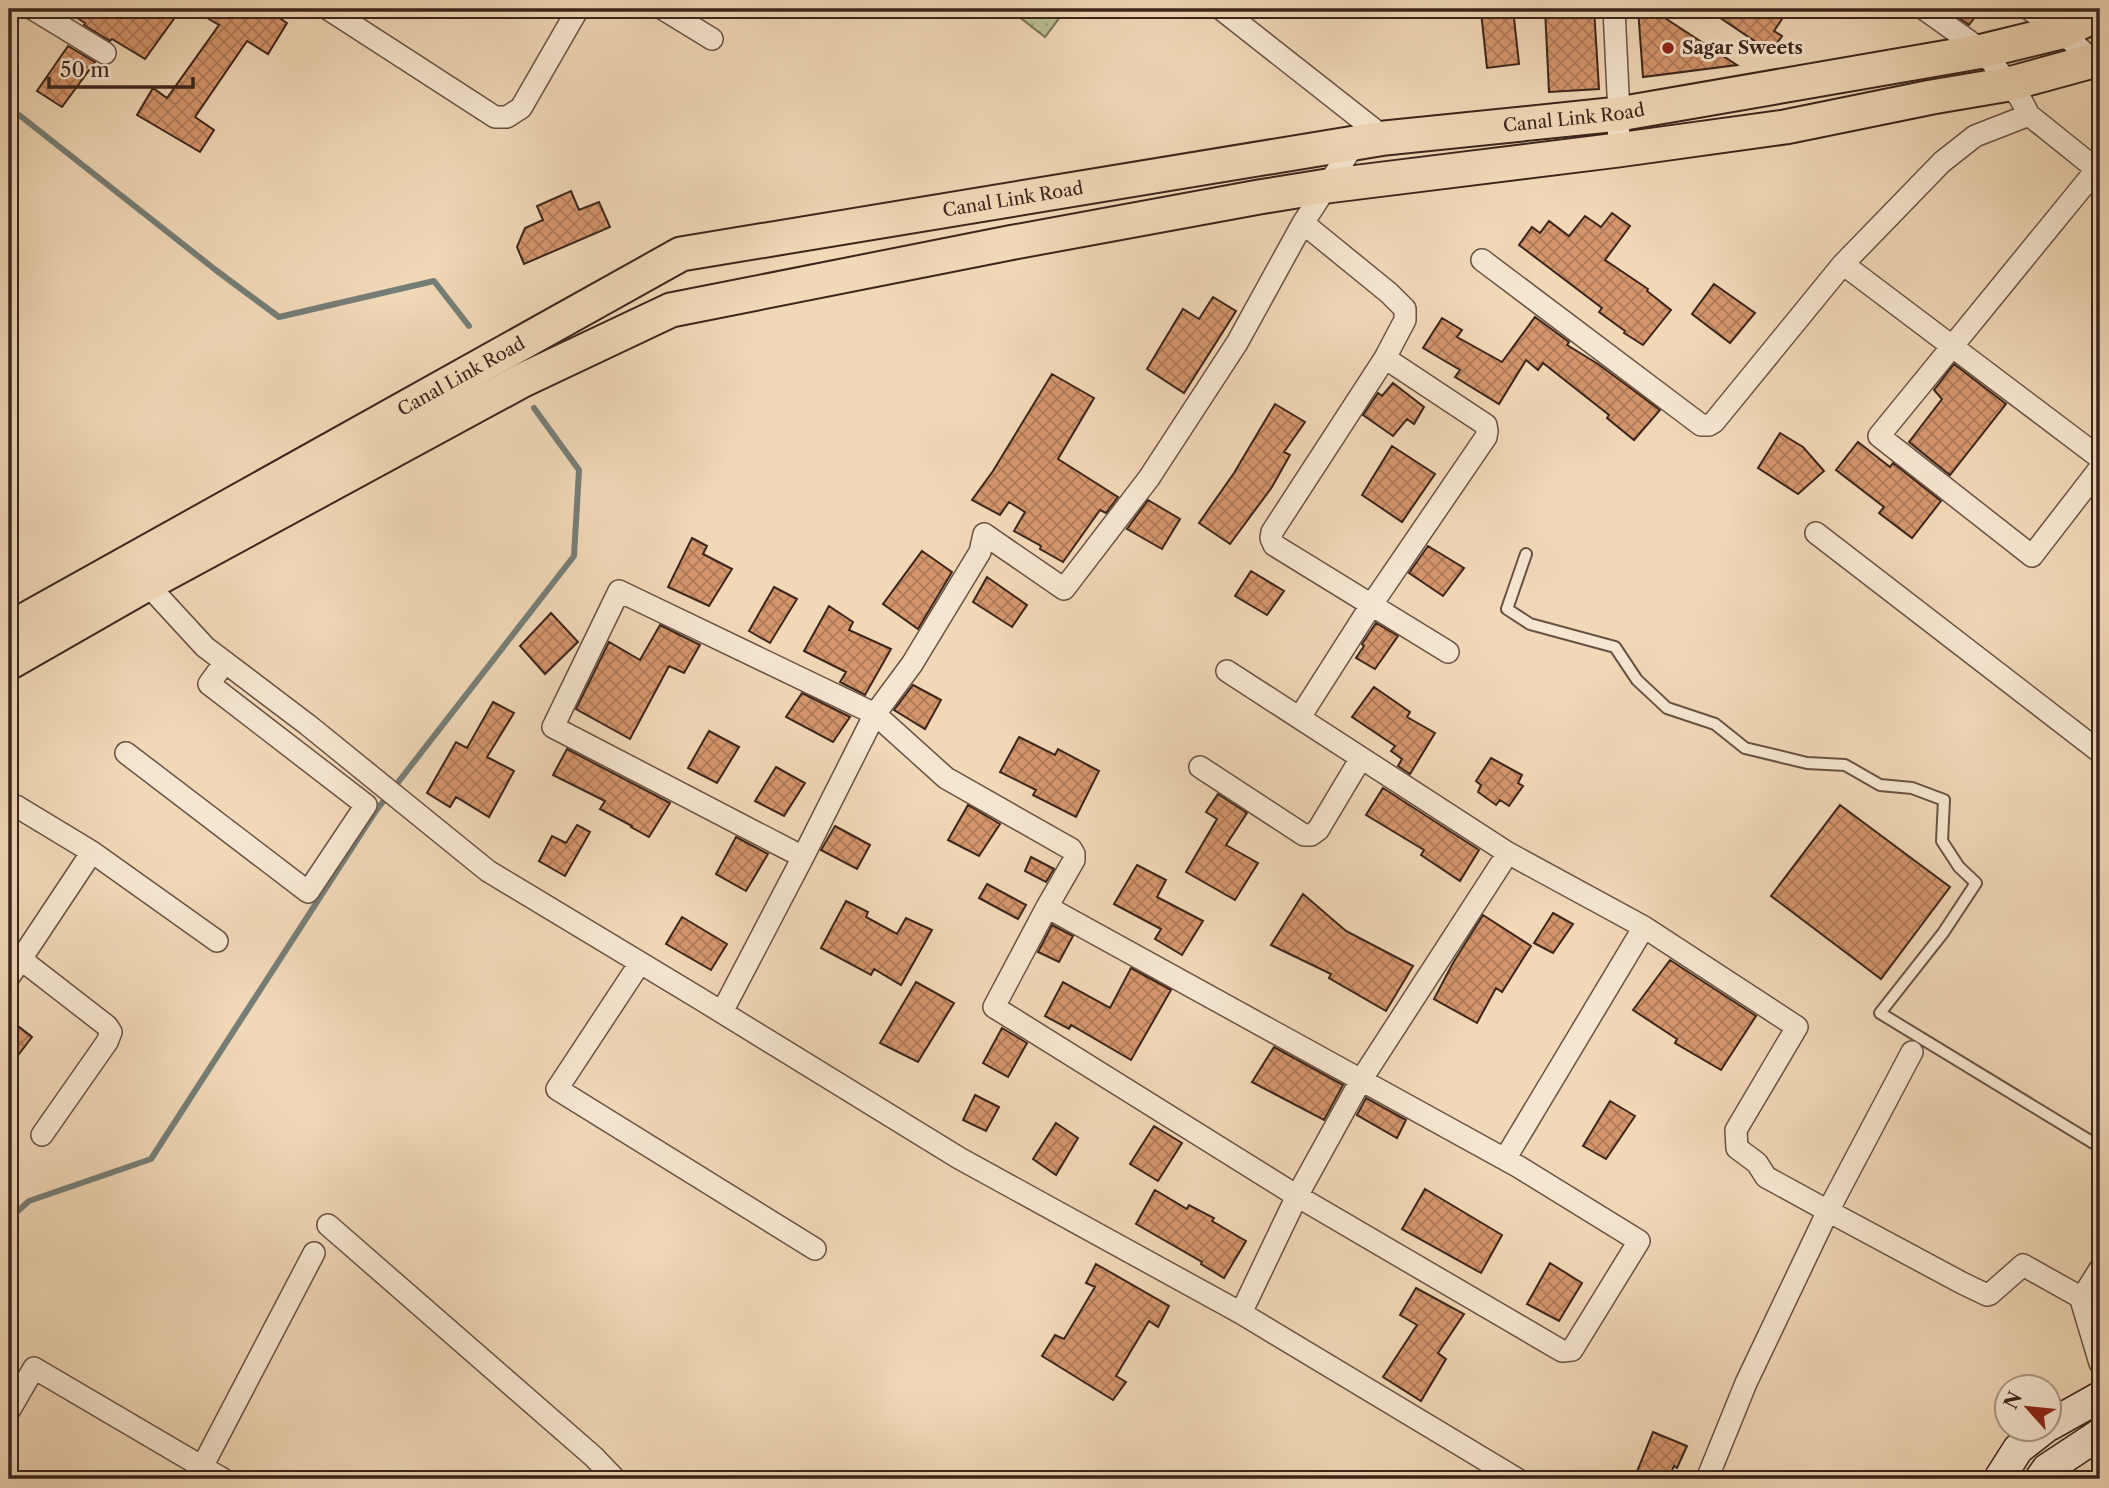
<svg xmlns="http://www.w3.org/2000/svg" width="2109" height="1488" font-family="'Libre Caslon Text',serif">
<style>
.grass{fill:url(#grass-dots);stroke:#797256;stroke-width:2}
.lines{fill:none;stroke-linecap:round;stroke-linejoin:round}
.stream{stroke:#757e77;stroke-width:6}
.building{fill:url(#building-cross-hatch);stroke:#3b251c;stroke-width:2}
.service-casing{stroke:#685243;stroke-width:14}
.minor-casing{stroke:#685243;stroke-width:24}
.secondary-casing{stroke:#3b251c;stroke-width:33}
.primary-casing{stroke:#3b251c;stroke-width:37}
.service{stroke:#f6e6d0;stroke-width:10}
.minor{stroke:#f6e6d0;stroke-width:21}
.secondary{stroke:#f6e6d0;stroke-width:30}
.primary{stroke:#f1d8b7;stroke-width:33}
.poi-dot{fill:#8f2418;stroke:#f6e6d0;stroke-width:2.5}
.labels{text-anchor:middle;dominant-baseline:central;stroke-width:6;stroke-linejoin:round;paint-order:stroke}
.poi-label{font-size:18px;font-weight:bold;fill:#3b251c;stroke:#f6e6d0;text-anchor:start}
.street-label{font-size:18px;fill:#3b251c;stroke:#f6e6d0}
</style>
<defs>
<pattern id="grass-dots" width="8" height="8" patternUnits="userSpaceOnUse" patternTransform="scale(1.75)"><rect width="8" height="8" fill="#b7bf91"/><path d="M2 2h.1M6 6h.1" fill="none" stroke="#9ea47c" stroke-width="1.8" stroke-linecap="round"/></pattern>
<pattern id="building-cross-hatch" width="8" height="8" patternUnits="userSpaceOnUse" patternTransform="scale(1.75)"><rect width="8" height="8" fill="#d5966c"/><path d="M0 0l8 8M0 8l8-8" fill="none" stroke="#ae7a58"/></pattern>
</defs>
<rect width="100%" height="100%" fill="#f1d8b7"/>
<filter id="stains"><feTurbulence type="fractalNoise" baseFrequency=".00286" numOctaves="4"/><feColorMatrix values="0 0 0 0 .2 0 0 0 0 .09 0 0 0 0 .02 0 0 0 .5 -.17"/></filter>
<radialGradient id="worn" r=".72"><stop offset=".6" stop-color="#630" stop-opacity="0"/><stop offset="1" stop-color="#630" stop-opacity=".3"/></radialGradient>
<path class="grass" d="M1009 9H1066L1045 37Z"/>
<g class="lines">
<path class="stream" d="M9 107 217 271 279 317 434 281 469 326
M9 1219 29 1201 151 1159 375 812 574 556 579 470 534 408"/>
</g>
<path class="building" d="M87 9H181L145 59 112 39 110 41 84 25 85 23 79 19Z
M192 9H265L287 23 268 54 247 41 195 117 214 130 200 152 137 115 153 88 167 98 219 25Z
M1497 9H1513L1519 64 1487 68 1481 11Z
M1545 9H1594L1599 89 1549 92Z
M1638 9H1651L1737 65 1643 77Z
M1707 9H1774L1784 16 1774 31 1782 36 1771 52Z
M1946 9H1981L1969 25Z
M68 46 95 62 62 107 37 91Z
M571 191 579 210 599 202 610 227 524 264 517 247 525 228 543 220 537 206Z
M1612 213 1630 226 1605 260 1648 289 1647 291 1671 310 1643 345 1624 333 1625 331 1599 312 1602 308 1519 245 1532 227 1540 233 1549 221 1569 236 1585 216 1601 227Z
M1714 284 1755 313 1730 343 1692 314Z
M1213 297 1236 311 1184 393 1147 369 1183 309 1199 319Z
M1535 317 1569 342 1567 345 1598 364 1660 410 1634 440 1607 418 1609 415 1543 363 1538 370 1526 360 1499 404 1455 377 1460 370 1423 348 1442 318 1462 330 1457 337 1502 362Z
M1954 364 2006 404 1950 475 1909 442 1942 399 1934 390Z
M1052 374 1094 398 1058 459 1118 497 1106 513 1100 510 1063 562 1040 549 1041 546 1014 531 1025 512 1009 502 1000 515 972 500 993 471Z
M1393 383 1424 407 1414 424 1407 419 1393 436 1363 415 1378 393 1382 396Z
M1275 404 1305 422 1284 452 1290 455 1272 487 1230 544 1199 523 1234 473Z
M1780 433 1803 447 1824 471 1798 494 1758 468Z
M1858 442 1890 467 1893 463 1941 501 1912 538 1879 513 1884 507 1836 470Z
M1392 446 1435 474 1402 522 1362 495Z
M1148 500 1180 519 1162 549 1127 529Z
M692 538 707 546 703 554 732 569 709 606 668 587Z
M1428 546 1464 568 1443 596 1409 573Z
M922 551 952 572 918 629 883 604Z
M1251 571 1284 591 1267 615 1235 596Z
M987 577 1027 605 1012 627 973 602Z
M774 587 797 599 770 643 749 631Z
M829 606 853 622 849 630 891 649 865 695 840 682 846 672 804 651Z
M551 613 578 642 545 674 520 646Z
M1376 623 1398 636 1375 669 1356 658 1364 646 1362 644Z
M660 625 700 645 684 673 669 666 630 739 576 709 609 642 640 660Z
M913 685 941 700 925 729 894 710Z
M1374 687 1410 712 1407 717 1435 733 1410 774 1398 766 1402 759 1391 751 1395 746 1352 717Z
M802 693 850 717 833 742 786 717Z
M493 702 514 713 487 757 514 771 489 817 456 797 450 807 427 793 456 742 467 748Z
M709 731 739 747 717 783 688 768Z
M1019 737 1055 755 1058 749 1099 771 1076 817 1033 795 1036 790 1000 772Z
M567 749 670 803 649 837 631 827 632 826 600 809 605 801 553 775Z
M1491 758 1522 775 1518 783 1523 786 1509 806 1500 800 1496 805 1478 792 1481 785 1476 781Z
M776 767 805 783 784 816 755 801Z
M1383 788 1479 850 1460 881 1421 855 1424 850 1366 815Z
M1218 794 1247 813 1226 845 1258 863 1235 900 1186 872 1217 819 1206 812Z
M968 805 1000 824 979 856 948 840Z
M1840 805 1950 887 1881 979 1771 896Z
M577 825 590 832 565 876 539 861 552 836 566 843Z
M835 826 870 845 857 869 821 850Z
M736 837 768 854 746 891 716 874Z
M1031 857 1054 869 1046 882 1025 871Z
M1137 865 1166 880 1157 897 1203 921 1182 955 1155 939 1161 929 1114 904Z
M987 884 1026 905 1018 919 979 898Z
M1303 894 1346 931 1413 966 1386 1011 1329 978 1331 974 1271 945Z
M846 901 868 912 866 917 897 934 906 918 932 930 901 985 874 969 871 975 821 948Z
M1553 913 1573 924 1553 953 1534 943Z
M1483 915 1531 946 1502 992 1496 988 1477 1023 1434 999 1453 963Z
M682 917 727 944 711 970 666 944Z
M1052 925 1073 936 1059 962 1038 952Z
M1670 960 1756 1016 1721 1070 1675 1043 1677 1039 1633 1010Z
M1131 968 1171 990 1131 1060 1071 1025 1069 1029 1045 1016 1063 982 1110 1008Z
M916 982 954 1003 918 1062 880 1043Z
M9 1019 32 1037 9 1067Z
M1002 1028 1027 1043 1008 1077 983 1063Z
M1274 1047 1343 1085 1324 1120 1252 1082Z
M975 1095 999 1107 986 1131 963 1120Z
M1366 1098 1406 1120 1397 1138 1357 1115Z
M1610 1101 1635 1116 1606 1159 1583 1146Z
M1056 1123 1078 1138 1056 1175 1033 1159Z
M1154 1126 1182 1143 1158 1181 1130 1164Z
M1425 1189 1502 1235 1481 1273 1402 1229Z
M1155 1190 1187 1209 1189 1205 1214 1218 1212 1221 1246 1241 1224 1278 1201 1264 1202 1262 1136 1224Z
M1550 1263 1582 1283 1559 1321 1527 1304Z
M1096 1264 1169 1306 1158 1327 1149 1321 1116 1376 1126 1382 1113 1400 1042 1356 1055 1335 1064 1339 1095 1287 1086 1283Z
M1416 1288 1464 1314 1438 1353 1446 1359 1421 1401 1383 1377 1417 1325 1400 1315Z
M1653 1432 1687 1446 1677 1468 1674 1466 1668 1479H1634Z"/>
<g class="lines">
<g class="service-casing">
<path id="service" d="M1526 554 1507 609 1530 624 1615 647 1637 680 1667 708 1715 724 1745 748 1807 763 1845 765 1880 785 1912 788 1944 800 1942 841 1959 867 1976 883 1943 933 1880 1013 2100 1147"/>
</g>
<g class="minor-casing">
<path id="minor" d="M33 9 105 53
M328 9 495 117H507L521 108 578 9
M663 9 712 39
M1221 9 1385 138
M1614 9 1619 114 1618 150
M1924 9 1983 51 2020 98 2029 115 2100 172
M2029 9 2061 32 2095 62
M2029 115 1975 136 1942 162 1843 264 2100 458
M2097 169 1879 436 2032 556 2100 468
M1303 223 1389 293 1405 309V320L1385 358 1272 532 1271 538 1274 545 1448 652
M1482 260 1701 425H1709L1714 422 1843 264
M1816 533 2100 752
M147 584 205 647 308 725 488 871 702 1000 959 1158 1241 1313 1517 1479
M1227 671 1508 853 1644 927 1505 1159
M1300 717 1372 604 1486 437 1487 431 1486 425 1385 358
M126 753 308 892 366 805 209 684 225 662
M1200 767 1304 835H1311L1318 830 1361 758
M16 806 92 852 217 941
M1047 907 994 1007 1297 1196 1562 1351 1572 1350 1639 1241 1519 1167 1047 907 1074 860V854L1071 849 946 778 875 714 619 591 553 727 803 857 875 714 912 664 980 552 984 534 1064 589 1149 478 1237 343 1303 223 1355 143
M1644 927 1797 1027 1736 1130 1737 1148 1757 1163 1766 1177 1828 1211 1912 1052
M9 950 107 1026 111 1032 107 1042 42 1135
M640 963 557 1089 815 1249
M9 977 92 852
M722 1012 803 857
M328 1225 594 1457 615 1479
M2100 1269 2083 1296 2082 1303 2100 1363
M1241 1313 1297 1196 1361 1080 1508 853
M9 1411 34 1368 223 1479
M202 1467 314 1253
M1707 1479 1746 1383 1828 1211 1962 1283 1987 1295 1990 1294 2023 1265 2082 1298"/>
</g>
<g class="secondary-casing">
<path id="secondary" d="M2050 1425 2100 1397
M1999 1479 2018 1449 2045 1428
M2040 1479 2047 1469 2100 1434"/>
</g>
<g class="primary-casing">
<g id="primary">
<path id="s1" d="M9 629 681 254 1385 138 1619 114 1983 51 2061 32 2100 13"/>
<path d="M9 663 147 584 523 380 671 310 1009 243 1259 197 1327 186 1618 150 1785 127 1932 97 2009 84 2100 59"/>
</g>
</g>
<use href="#service" class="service"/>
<use href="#minor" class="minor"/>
<use href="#secondary" class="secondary"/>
<use href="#primary" class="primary"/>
</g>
<circle class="poi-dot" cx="1668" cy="48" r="7"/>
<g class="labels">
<g class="poi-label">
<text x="1682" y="48">Sagar Sweets</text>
</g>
<g class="street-label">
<text stroke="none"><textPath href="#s1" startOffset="1673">Canal Link Road</textPath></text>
<text stroke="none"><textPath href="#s1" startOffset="1106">Canal Link Road</textPath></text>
<text stroke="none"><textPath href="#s1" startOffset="518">Canal Link Road</textPath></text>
</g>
</g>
<rect width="2109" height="1488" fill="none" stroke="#f1d8b7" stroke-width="35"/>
<rect x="10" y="10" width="2088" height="1467" fill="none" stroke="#3b251c" stroke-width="3.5"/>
<rect x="18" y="18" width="2074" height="1453" fill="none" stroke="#3b251c" stroke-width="2"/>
<g transform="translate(2028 1408) rotate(297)"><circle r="33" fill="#f6e6d0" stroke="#ab9988" stroke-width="2"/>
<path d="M0-5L12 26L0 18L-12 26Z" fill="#8f2418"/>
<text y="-10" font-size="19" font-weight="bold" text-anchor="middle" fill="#3b251c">N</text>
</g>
<path d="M49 77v10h144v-10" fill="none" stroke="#3b251c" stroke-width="3.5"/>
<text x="60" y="77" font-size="21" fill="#3b251c" stroke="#f6e6d0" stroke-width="5" paint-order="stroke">50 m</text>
<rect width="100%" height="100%" filter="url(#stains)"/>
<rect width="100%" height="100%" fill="url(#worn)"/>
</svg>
